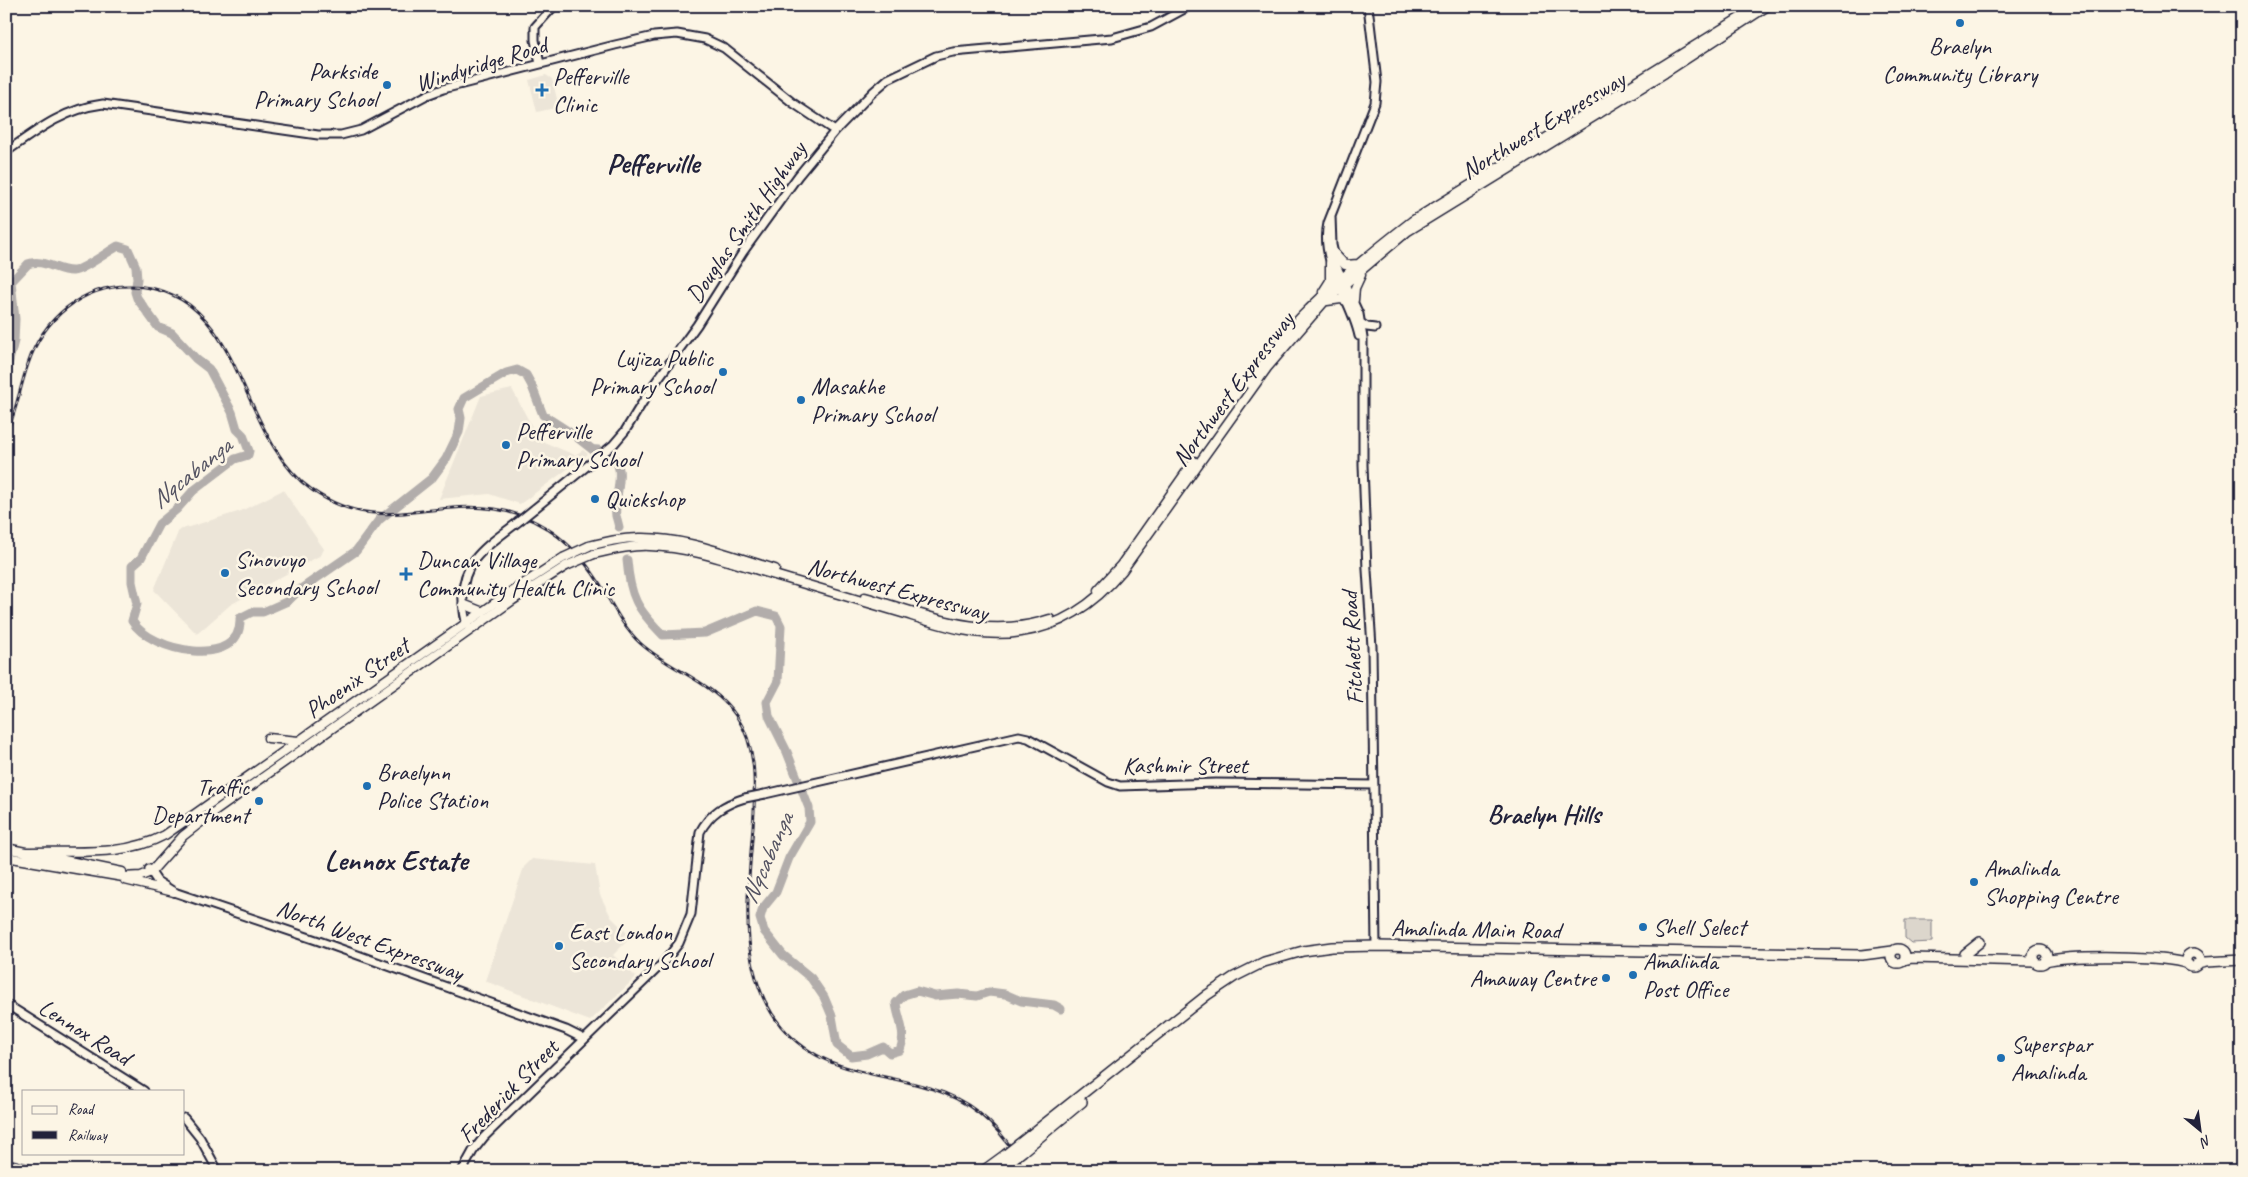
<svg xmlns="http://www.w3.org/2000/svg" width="2248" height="1177" font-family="Caveat,sans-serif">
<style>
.built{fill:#ece5d8}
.green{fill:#dcd6cc;stroke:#7f7c84}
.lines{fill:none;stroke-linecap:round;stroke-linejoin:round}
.river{stroke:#b2adab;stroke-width:9}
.tertiary-casing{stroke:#22223b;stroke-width:11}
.secondary-casing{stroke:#22223b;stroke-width:11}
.primary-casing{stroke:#22223b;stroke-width:12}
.tertiary{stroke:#fcf5e5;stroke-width:7}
.secondary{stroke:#fcf5e5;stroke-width:8}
.primary{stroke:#fcf5e5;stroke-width:9}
.rail-casing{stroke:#22223b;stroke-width:3}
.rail{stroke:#fcf5e5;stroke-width:1;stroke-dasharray:4;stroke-linecap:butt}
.tertiary-bridge-casing{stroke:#22223b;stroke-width:11;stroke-linecap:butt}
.secondary-bridge-casing{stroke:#22223b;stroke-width:11;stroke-linecap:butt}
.primary-bridge-casing{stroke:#22223b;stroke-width:12;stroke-linecap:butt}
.tertiary-bridge{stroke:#fcf5e5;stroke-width:7}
.secondary-bridge{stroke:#fcf5e5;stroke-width:8}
.primary-bridge{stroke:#fcf5e5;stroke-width:9}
.poi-dot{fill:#1f6fb2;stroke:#fcf5e5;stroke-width:2}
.labels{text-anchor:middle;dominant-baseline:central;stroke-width:5;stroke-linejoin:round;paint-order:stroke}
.poi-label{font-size:24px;fill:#22223b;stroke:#fcf5e5;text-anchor:start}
.street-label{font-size:24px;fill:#22223b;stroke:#fcf5e5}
.water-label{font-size:25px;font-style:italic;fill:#545362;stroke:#fcf5e5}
.quarter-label{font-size:26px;font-weight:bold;fill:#22223b;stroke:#fcf5e5}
.district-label{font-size:29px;font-weight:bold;fill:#22223b;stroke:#fcf5e5}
</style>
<rect width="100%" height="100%" fill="#fcf5e5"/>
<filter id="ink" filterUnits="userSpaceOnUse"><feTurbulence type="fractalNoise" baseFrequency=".02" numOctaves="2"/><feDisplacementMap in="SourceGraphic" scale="10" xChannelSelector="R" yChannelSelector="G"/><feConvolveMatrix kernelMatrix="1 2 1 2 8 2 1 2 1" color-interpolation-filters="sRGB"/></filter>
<g filter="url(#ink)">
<path class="built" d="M546 75 552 79 559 107 537 112 529 80Z
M512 389 539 440 575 455 583 450 588 454 520 504 489 494 439 499 481 396Z
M283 490 324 549 321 555 230 605 197 634 154 590 179 530 241 511Z
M532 859 595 865 600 895 611 917 631 937 613 955 636 977 590 1021 485 981 524 867Z"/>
<path class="green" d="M1905 920H1932V942L1911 943 1905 938Z"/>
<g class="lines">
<path class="river" d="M6 383 8 365 14 341 15 319 11 282 28 264C43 258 58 272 73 271 81 271 109 251 118 246L128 249 136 267 137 279 135 292 137 298 158 327 172 333 196 359 209 369 232 412 237 429 243 435 249 451 248 455 235 459 193 491 177 509 159 524 141 558 132 566V582L137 604 132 621C150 652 243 671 240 618L252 612H263L288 601 298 591 356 551 379 520 432 478 446 459 459 432 461 418 459 409 464 398 506 373 517 370 526 375 531 384 543 415 574 435 593 450C599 449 603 451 608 454 630 464 613 497 616 516 617 519 618 523 619 527
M627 560C630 597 637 609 663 635L705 633 757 611 776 616 781 626 778 681 767 702 769 716 787 752 809 808 810 822 789 858 776 892 763 908 760 918 764 931 783 955 811 978 824 997 832 1016 837 1045 851 1056 867 1054 883 1047 890 1053 900 1050C907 1033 898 1019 896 1003L904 995 917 991 935 996 958 994 977 996 989 992 1005 994 1021 1001 1054 1005 1061 1009"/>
<g class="tertiary-casing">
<path id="tertiary" d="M540 64 535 40V27L554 6
M6 152C37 130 64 109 103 104L318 135H341L361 130 427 95 443 89 615 45 654 36 677 34 705 39 724 48 793 103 835 131
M1331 216 1332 245 1337 267 1359 314 1363 338V465L1367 570 1372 647 1376 946
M1361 323 1367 327 1375 328
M1359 336C1351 298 1319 263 1328 223L1375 103 1377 82 1368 6
M534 509 613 445 625 431 652 387 697 325 743 252 798 176 835 131 873 92 888 79 936 56 953 52 1112 38 1151 27 1190 6
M469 628C464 621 464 610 463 601 460 560 489 545 518 522
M765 794 1019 736 1028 738 1108 782 1120 786 1216 783 1374 785
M149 869 157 881 174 892 319 941 566 1030 584 1039
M6 1004 144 1091
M184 1118 200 1138 218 1171
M462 1171 473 1151 484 1137 664 962 679 943 691 914 700 832C710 813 725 804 745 798"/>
</g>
<g class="secondary-casing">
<path id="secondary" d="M1334 253 1345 265 1358 264
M1323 292 1330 281V263
M1354 300 1355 288 1361 275
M1327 301 1341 299 1349 302
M1249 384C1267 358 1286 331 1309 309 1341 277 1377 248 1412 221L1759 6
M589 546C605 542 621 538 639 538 685 537 731 556 775 569
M594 554C612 550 631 545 650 546 688 547 725 560 761 571 808 585 855 599 902 613 941 625 980 639 1021 632 1063 626 1096 602 1122 571L1267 368 1325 301 1408 231 1665 73 1768 6
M1098 590 1121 565 1194 461
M865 597C927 615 985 641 1050 619
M463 604 483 612
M268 738 299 741
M6 848 122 872
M26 852C73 850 122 858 165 835L512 591 563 558
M6 857 123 877 141 876 151 872 183 836 214 812 513 600 566 566
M125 880 174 892"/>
</g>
<g class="primary-casing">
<path id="primary" d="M1891 956a7 7 0 1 1 14 0a7 7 0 1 1-14 0Z
M2033 957a7 7 0 1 1 14 0a7 7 0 1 1-14 0Z
M2186 960a7 7 0 1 1 14 0a7 7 0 1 1-14 0Z
M1965 954 1980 942
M1904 960 1912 958 2034 961
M2045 961C2071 955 2163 955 2188 964
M2197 964 2206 962 2242 960
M1019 1144 1207 995 1234 977 1264 962 1303 951 1332 947 1376 946 1862 955 1893 951
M1023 1151 1082 1102
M983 1171 1005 1155
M996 1171 1009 1162"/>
</g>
<use href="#tertiary" class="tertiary"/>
<use href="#secondary" class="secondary"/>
<use href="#primary" class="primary"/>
<g class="rail-casing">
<path id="rail" d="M6 435C16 412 20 387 28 364 43 319 82 285 131 286 246 288 235 436 312 490 378 536 428 499 495 509 544 517 578 547 603 589 614 608 624 628 640 643 671 671 713 681 737 717 756 746 755 779 754 812 750 882 733 968 781 1026 826 1079 886 1070 944 1093 982 1108 1007 1136 1025 1171
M6 1159 51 1171"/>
</g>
<use href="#rail" class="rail"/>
<g class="tertiary-bridge-casing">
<path id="tertiary-bridge" d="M518 522 534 509
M745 798 765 794"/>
</g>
<g class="secondary-bridge-casing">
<path id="secondary-bridge" d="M563 558 589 546
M566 566 594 554"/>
</g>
<g class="primary-bridge-casing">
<path id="primary-bridge" d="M1005 1155 1019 1144
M1009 1162 1023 1151"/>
</g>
<use href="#tertiary-bridge" class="tertiary-bridge"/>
<use href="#secondary-bridge" class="secondary-bridge"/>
<use href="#primary-bridge" class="primary-bridge"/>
</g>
</g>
<g class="poi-dot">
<circle cx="1960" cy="23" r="5"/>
<circle cx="387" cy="85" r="5"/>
<path d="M539.5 82.5h5v5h5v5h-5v5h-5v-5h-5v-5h5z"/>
<circle cx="723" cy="372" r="5"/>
<circle cx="801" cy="400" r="5"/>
<circle cx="506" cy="445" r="5"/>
<circle cx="595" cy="499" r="5"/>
<circle cx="225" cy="573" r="5"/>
<path d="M403.5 566.5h5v5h5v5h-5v5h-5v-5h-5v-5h5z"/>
<circle cx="367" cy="786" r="5"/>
<circle cx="259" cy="801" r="5"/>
<circle cx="1974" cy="882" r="5"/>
<circle cx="1643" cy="927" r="5"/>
<circle cx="559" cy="946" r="5"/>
<circle cx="1633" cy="975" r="5"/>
<circle cx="1606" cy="978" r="5"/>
<circle cx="2001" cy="1058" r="5"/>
</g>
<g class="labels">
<g class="poi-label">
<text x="1960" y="46" text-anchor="middle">Braelyn<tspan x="1960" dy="28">Community Library</tspan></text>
<text x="377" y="71" text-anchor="end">Parkside<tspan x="377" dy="28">Primary School</tspan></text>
<text x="553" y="76">Pefferville<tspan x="553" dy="28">Clinic</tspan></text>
<text x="713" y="358" text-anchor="end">Lujiza Public<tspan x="713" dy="28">Primary School</tspan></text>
<text x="811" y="386">Masakhe<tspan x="811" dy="28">Primary School</tspan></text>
<text x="516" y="431">Pefferville<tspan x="516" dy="28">Primary School</tspan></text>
<text x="605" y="499">Quickshop</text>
<text x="235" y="559">Sinovuyo<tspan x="235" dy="28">Secondary School</tspan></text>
<text x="417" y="560">Duncan Village<tspan x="417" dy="28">Community Health Clinic</tspan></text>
<text x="377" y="772">Braelynn<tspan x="377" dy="28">Police Station</tspan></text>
<text x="249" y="787" text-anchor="end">Traffic<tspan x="249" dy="28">Department</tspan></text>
<text x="1984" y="868">Amalinda<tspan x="1984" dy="28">Shopping Centre</tspan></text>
<text x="1653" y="927">Shell Select</text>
<text x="569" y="932">East London<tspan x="569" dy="28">Secondary School</tspan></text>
<text x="1643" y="961">Amalinda<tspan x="1643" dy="28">Post Office</tspan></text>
<text x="1596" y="978" text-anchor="end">Amaway Centre</text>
<text x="2011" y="1044">Superspar<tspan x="2011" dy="28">Amalinda</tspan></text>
</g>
<g class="street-label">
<text transform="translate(481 64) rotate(-17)">Windyridge Road</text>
<text transform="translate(1543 125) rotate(-31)">Northwest Expressway</text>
<text transform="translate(746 222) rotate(-55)">Douglas Smith Highway</text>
<text transform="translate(1233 389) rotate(-53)">Northwest Expressway</text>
<text transform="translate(898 589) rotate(15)">Northwest Expressway</text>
<text transform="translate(1352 648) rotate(-93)">Fitchett Road</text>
<text transform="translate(357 678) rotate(-35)">Phoenix Street</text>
<text x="1185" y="765">Kashmir Street</text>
<text transform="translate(1476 929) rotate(1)">Amalinda Main Road</text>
<text transform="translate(370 940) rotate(20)">North West Expressway</text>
<text transform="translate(85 1032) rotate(32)">Lennox Road</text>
<text transform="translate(508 1091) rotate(-46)">Frederick Street</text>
</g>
<g class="water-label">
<text transform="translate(191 473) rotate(-39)">Nqcabanga</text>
<text transform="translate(767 858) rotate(-66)">Nqcabanga</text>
</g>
<g class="quarter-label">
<text x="1544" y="814">Braelyn Hills</text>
</g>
<g class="district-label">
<text x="653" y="163">Pefferville</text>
<text x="396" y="860">Lennox Estate</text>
</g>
</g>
<rect width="2248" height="1177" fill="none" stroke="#fcf5e5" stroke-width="25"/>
<rect x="12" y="12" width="2223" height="1152" fill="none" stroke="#22223b" stroke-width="2" filter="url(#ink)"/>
<rect x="22" y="1090" width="162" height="65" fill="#fcf5e5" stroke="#a5a1a1"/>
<rect x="32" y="1106" width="25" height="8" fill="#fcf5e5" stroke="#a5a1a1"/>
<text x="68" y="1114" font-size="15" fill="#22223b">Road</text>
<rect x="32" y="1131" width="25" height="8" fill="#22223b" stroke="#a5a1a1"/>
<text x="68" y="1140" font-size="15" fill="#22223b">Railway</text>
<g transform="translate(2200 1130) rotate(151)" stroke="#fcf5e5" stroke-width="4" paint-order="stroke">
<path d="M0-4L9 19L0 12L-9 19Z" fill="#22223b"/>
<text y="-8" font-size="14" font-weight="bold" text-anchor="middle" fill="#22223b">N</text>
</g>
</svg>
